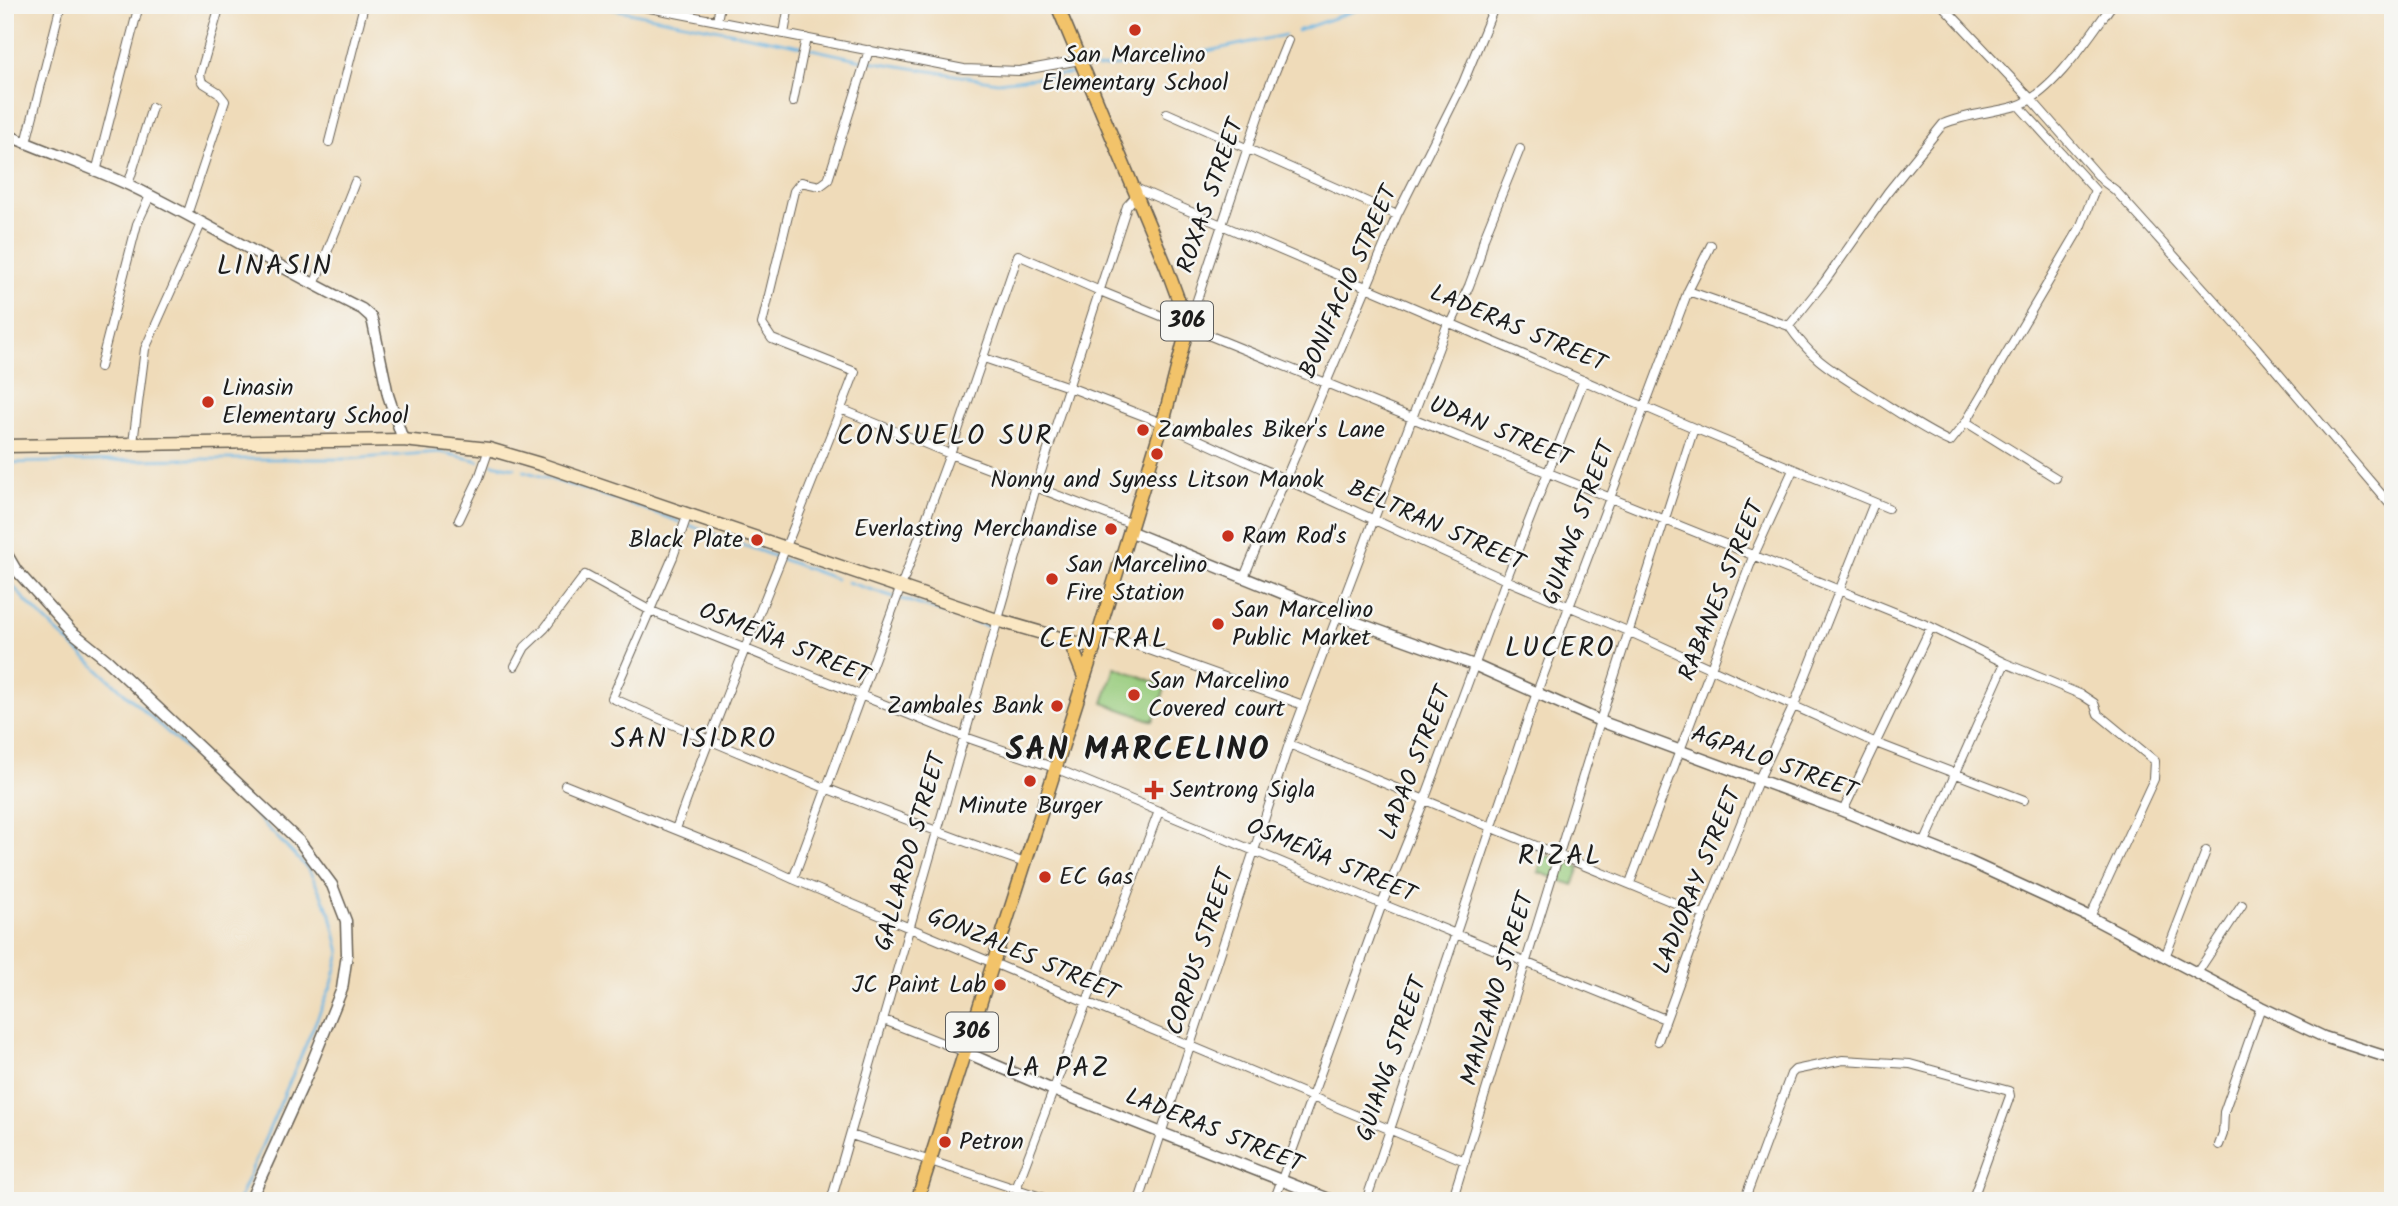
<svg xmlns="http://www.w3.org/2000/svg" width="2398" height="1206" font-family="Kalam,sans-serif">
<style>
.green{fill:#98cc7d;stroke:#5a744c;stroke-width:2}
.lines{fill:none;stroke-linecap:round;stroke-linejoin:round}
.stream{stroke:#6ab6e3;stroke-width:2.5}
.minor-casing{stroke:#665f53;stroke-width:10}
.tertiary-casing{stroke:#665f53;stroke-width:13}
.secondary-casing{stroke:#665f53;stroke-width:15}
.primary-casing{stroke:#665f53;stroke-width:15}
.minor{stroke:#fff;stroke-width:8}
.tertiary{stroke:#fff;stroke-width:10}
.secondary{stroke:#fae7c3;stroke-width:12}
.primary{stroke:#f2c36a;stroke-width:12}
.poi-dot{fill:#c8321e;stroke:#f6f6f2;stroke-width:2.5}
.labels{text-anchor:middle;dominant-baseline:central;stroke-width:5;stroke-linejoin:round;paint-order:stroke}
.shield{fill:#f6f6f2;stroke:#5d5d5c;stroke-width:2}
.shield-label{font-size:23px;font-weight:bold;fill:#1c1c1c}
.poi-label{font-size:24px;fill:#1c1c1c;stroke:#f6f6f2;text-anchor:start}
.street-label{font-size:24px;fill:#1c1c1c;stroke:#f6f6f2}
.quarter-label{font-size:28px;letter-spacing:2px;fill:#1c1c1c;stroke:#f6f6f2}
.district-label{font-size:32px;font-weight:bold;letter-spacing:2px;fill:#1c1c1c;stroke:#f6f6f2}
</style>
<rect width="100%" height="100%" fill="#f6f6f2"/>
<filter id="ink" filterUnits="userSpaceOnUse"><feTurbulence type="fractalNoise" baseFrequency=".0143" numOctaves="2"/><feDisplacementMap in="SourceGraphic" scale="14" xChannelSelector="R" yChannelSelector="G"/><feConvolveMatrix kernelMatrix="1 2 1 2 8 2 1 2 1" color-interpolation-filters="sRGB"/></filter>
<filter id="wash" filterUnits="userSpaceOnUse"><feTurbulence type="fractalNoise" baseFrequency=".00686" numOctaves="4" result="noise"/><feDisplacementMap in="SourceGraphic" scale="28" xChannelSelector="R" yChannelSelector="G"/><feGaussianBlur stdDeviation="1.57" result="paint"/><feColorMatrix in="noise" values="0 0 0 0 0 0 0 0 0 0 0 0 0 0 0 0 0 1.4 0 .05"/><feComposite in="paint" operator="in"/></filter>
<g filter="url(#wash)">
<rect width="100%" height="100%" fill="#efdbb9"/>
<path class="green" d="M1115 667 1166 686 1153 721 1103 703Z
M1545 855 1580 867 1573 885 1538 872Z"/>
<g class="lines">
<path class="stream" d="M593 5 801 46
M1297 31 1370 5
M807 48 862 60
M869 61 997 82 1077 73
M1097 68 1164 60 1285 35
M5 463 183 459H349L440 452 479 461
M492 464 515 468
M524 471 628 503 680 522
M686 524 836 579
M5 576 24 599 53 628 230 789 309 870 331 915 340 953 332 984 238 1201
M847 582 894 597
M901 599 987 626"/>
</g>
</g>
<g filter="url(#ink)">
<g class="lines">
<g class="minor-casing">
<path id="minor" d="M634 5 964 69 1019 71 1080 60
M1942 5 2030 98 2103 181 2115 190 2256 347 2393 508
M717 21 720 5
M784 34 789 5
M793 102 806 38
M1167 113 1397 215
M329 142 364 5
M26 143 61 5
M96 172 139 5
M128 185 152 107
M1133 187 1694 428 1888 508
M187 215 225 101 218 92 202 82 200 75 220 5
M314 285 355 182
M1688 291 1711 245
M1189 324 1264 99 1288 40
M1451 324 1469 286 1479 259 1484 238 1520 149
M1789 326C1813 361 1832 370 1866 392 1894 409 1920 428 1950 442L1966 422 2080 228 2095 190 2019 106
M984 358 1069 387 1162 423 1506 580 1630 632 1876 743 2024 800
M100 367 137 224 150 196
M841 409 950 454 1132 524
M1966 422 2056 478
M133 443 145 349 201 224
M688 513 673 557 612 698C748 758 885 814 1025 863
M459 520 479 478 489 449
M1244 577 1397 215 1463 83 1495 5
M1099 632 1303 705
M515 666 525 647 545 628 585 575 651 611 965 737 1055 768 1382 904 1665 1019
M1289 744 1704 915
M565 785 756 862 793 879 1465 1161
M1843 811 1931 627
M676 829C731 675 797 525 855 372L772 339 762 324 794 191 801 182 820 186 828 180 869 50
M1924 844 2005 663
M793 879 950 454 1018 255 1100 291 1412 418 1931 627 2005 663 2082 695 2094 703 2098 714 2155 761 2154 779 2090 917
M1630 883 1753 557 1793 470
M2165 957 2206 851
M2197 973 2242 905
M884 1020 965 1052
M1658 1041 1704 915 1758 781 1794 705 1874 503
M851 1135 1053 1201
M2219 1145 2223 1134 2224 1112 2261 1007
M1016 1189 1159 811
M831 1201 1036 487 1127 206 1136 196
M1139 1201 1289 744 1448 323
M1274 1201 1382 904 1424 801 1506 580 1584 380
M1366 1201 1537 692 1688 291 1789 326 1825 281 1888 192 1943 124C1966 114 1992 113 2016 106 2051 96 2091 34 2112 5
M1452 1201 1600 721 1694 428
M1744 1201 1791 1074 1795 1070 1843 1060 1910 1064 2009 1091 2010 1096 1972 1201"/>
</g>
<g class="tertiary-casing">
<path id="tertiary" d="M5 134C46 152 89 166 129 185 208 223 283 270 362 309L371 317 373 323 388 395 403 440
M1129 531 1336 615 1474 665 1600 721 1843 811 1970 862 2090 917 2261 1007 2324 1037 2393 1059
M5 551 16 570 71 631 107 660 300 842 332 885 346 921 347 954 342 989 304 1082 250 1201
M965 1052 1053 1090 1334 1201"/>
</g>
<g class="secondary-casing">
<path id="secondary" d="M5 446 403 440 489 449 540 464 997 620 1094 648"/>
</g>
<g class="primary-casing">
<path id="primary" d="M1065 639 1072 647 1084 677
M917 1201 1094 648 1165 415 1188 326 1166 266 1057 5"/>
</g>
<use href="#minor" class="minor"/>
<use href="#tertiary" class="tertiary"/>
<use href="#secondary" class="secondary"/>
<use href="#primary" class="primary"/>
</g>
</g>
<g class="poi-dot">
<circle cx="1135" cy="30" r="7"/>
<circle cx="208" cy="402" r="7"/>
<circle cx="1143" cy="430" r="7"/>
<circle cx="1157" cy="454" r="7"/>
<circle cx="1111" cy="529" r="7"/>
<circle cx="1228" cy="536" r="7"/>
<circle cx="757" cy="540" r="7"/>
<circle cx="1052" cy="579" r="7"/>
<circle cx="1218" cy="624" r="7"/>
<circle cx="1134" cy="695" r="7"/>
<circle cx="1057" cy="706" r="7"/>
<circle cx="1030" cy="781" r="7"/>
<path d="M1150.5 779.5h7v7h7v7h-7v7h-7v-7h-7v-7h7z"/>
<circle cx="1045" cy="877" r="7"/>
<circle cx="1000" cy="985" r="7"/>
<circle cx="945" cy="1142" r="7"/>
</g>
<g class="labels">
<g class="shield">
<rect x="1161" y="301.5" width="52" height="39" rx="5"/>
<rect x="946" y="1012.5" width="52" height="39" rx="5"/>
</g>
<g class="shield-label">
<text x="1187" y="321">306</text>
<text x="972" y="1032">306</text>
</g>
<g class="poi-label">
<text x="1135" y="55" text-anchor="middle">San Marcelino<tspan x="1135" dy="28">Elementary School</tspan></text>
<text x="222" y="388">Linasin<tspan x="222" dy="28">Elementary School</tspan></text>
<text x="1157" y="430">Zambales Biker's Lane</text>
<text x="1157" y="480" text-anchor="middle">Nonny and Syness Litson Manok</text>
<text x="1097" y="529" text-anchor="end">Everlasting Merchandise</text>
<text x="1242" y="536">Ram Rod's</text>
<text x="743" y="540" text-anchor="end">Black Plate</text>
<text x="1066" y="565">San Marcelino<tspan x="1066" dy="28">Fire Station</tspan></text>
<text x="1232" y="610">San Marcelino<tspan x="1232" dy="28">Public Market</tspan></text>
<text x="1148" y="681">San Marcelino<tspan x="1148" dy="28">Covered court</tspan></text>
<text x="1043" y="706" text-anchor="end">Zambales Bank</text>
<text x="1170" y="790">Sentrong Sigla</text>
<text x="1030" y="806" text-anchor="middle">Minute Burger</text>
<text x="1059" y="877">EC Gas</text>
<text x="986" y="985" text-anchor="end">JC Paint Lab</text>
<text x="959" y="1142">Petron</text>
</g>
<g class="street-label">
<text transform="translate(1211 196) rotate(-71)">ROXAS STREET</text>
<text transform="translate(1349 282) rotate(-66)">BONIFACIO STREET</text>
<text transform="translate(1518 329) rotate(23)">LADERAS STREET</text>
<text transform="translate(1500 432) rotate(22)">UDAN STREET</text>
<text transform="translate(1579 523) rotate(-70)">GUIANG STREET</text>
<text transform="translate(1436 526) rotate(24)">BELTRAN STREET</text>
<text transform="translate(1722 591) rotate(-68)">RABANES STREET</text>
<text transform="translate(784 644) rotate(22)">OSMEÑA STREET</text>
<text transform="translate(1416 763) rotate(-69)">LADAO STREET</text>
<text transform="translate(1774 763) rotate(20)">AGPALO STREET</text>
<text transform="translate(911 852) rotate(-74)">GALLARDO STREET</text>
<text transform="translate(1331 861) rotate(23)">OSMEÑA STREET</text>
<text transform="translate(1698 881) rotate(-68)">LADIORAY STREET</text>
<text transform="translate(1201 952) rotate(-72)">CORPUS STREET</text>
<text transform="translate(1023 955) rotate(23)">GONZALES STREET</text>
<text transform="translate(1498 989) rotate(-73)">MANZANO STREET</text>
<text transform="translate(1392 1059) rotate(-71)">GUIANG STREET</text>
<text transform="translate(1214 1131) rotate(22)">LADERAS STREET</text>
</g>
<g class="quarter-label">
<text x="275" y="266">LINASIN</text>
<text x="945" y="436">CONSUELO SUR</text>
<text x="1104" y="639">CENTRAL</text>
<text x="1560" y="648">LUCERO</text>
<text x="694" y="739">SAN ISIDRO</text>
<text x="1560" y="856">RIZAL</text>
<text x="1058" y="1068">LA PAZ</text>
</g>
<g class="district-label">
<text x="1138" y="750">SAN MARCELINO</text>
</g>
</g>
<rect width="2398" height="1206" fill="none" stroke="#f6f6f2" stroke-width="28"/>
</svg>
